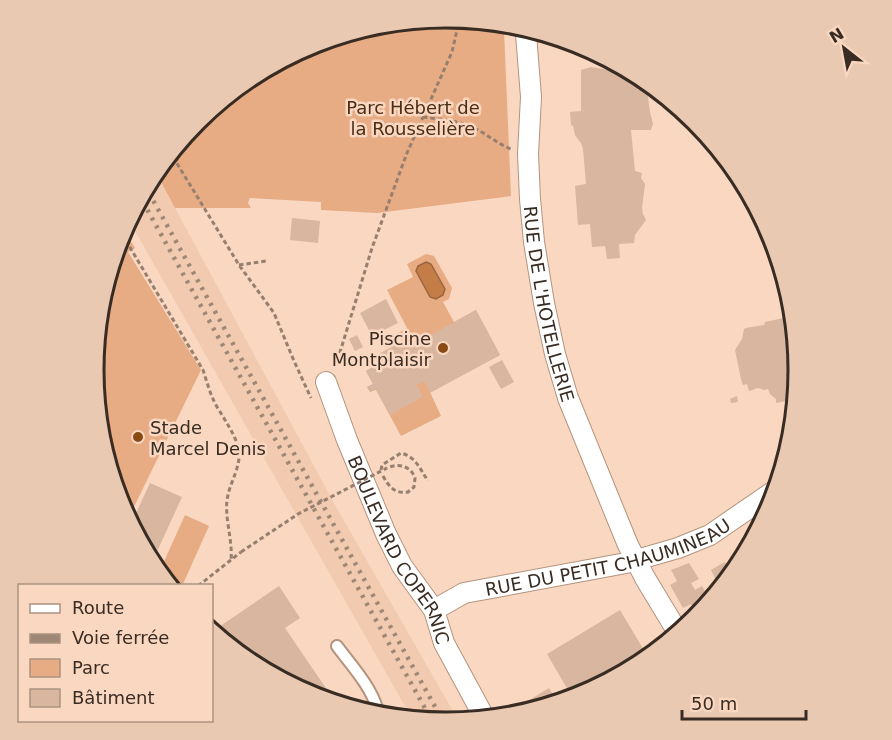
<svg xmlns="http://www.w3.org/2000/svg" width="892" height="740" font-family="'DejaVu Sans',sans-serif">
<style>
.built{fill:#f2caaf}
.green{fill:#e7ac84}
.water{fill:#c57d48;stroke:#9b653d;stroke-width:1.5}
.building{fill:#d8b6a0}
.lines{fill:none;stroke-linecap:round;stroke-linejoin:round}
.lane-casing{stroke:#b4947e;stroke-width:14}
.street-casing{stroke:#b4947e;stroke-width:22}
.path{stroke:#977f6f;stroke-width:3;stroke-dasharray:4.5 3;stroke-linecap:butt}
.lane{stroke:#fff;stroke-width:10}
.street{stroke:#fff;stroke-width:20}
.rail{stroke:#9f8776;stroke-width:4.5;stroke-dasharray:3 6;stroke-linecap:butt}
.path-bridge{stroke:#977f6f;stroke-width:3;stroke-dasharray:4.5 3;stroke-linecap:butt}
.poi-dot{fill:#8a4a13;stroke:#f9d7c0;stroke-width:2}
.labels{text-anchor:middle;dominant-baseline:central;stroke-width:5;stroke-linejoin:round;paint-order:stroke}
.park-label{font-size:18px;fill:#4c2d16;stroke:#f9d7c0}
.street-label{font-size:18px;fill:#392c23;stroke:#f9d7c0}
.poi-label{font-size:18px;fill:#392c23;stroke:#f9d7c0;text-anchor:end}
.rim{fill:none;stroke:#392c23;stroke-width:3}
</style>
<rect width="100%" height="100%" fill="#f9d7c0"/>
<path class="built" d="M159 178 335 505 458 720 446 722 410 715 130 222Z"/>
<path class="green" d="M446 18 504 30 511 196 377 213 321 210V202L250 198 248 203 251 208H175L159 178 197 121 312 45Z
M124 230 135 248 128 252 201 370 129 517 121 504 94 370 121 235Z
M426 254 434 256 452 288 449 299 443 302 454 322 476 310 500 355 430 392 441 416 401 436 376 390 370 392 367 387 373 384 366 371 378 364 374 357 402 341 398 333 407 328 387 290 413 277 407 264Z
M185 515 209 526 183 584 170 578 162 566Z"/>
<path class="water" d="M426 262 431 264 445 289 443 295 436 299 430 297 416 271 418 266Z"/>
<path class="building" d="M611 66 613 67 637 82 638 90 647 89 650 112 653 124 651 130H631L635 171 642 173 641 178 645 184 642 208 643 214 646 220 635 235 634 243 619 244 620 258 607 259 605 246 592 247 590 224 578 225 575 186 586 184 583 149 581 143 575 135 573 126 571 125 570 112 581 111V70L591 67 609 70Z
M292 218 320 221 318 243 290 240Z
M386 299 398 323 372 336 360 313Z
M476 310 500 355 430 393 424 381 417 385 423 397 390 415 376 389 370 392 367 387 373 384 366 371 378 364 374 357 402 341 406 349Z
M788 317 798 370 792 400 776 403V399L770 394 768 389 764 390 758 388 749 391 747 384 743 385 741 379 735 350 742 339 744 329 746 328 764 325 765 322Z
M357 335 363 347 355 351 349 339Z
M502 360 514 382 501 389 489 367Z
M737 396 738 402 731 403 730 399Z
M150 483 182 497 155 556 140 533 142 529 135 526 132 522Z
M725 562 728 569 718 584 711 570Z
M689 563 699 579 691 583 695 590 702 586 709 598 698 615 691 604 683 608 670 585 677 581 671 570Z
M279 586 300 618 285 628 334 700 311 695 220 634 216 629Z
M620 610 645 652 580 695 528 706 526 702 549 688 555 698 568 690 547 654Z"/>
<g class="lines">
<g class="lane-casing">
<path id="lane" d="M337 646C351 665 370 685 377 708"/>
</g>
<g class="street-casing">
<g id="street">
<path id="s1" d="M526 34 531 97 528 154 530 199 534 242 544 303 555 354 568 398 628 545 645 578 677 631"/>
<path id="s2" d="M326 382 347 440 386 534 402 566 434 610 444 643 483 715"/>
<path id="s3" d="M434 610 464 593 626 563 678 548 710 535 774 491"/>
</g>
</g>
<path class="path" d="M423 117C440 119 461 121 476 129 488 135 498 144 511 149
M173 157 239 265 274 313 294 361 311 398
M122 234 203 370C207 382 210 394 216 405 224 419 233 431 238 446 243 463 231 480 228 495 223 514 233 539 231 560
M239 265 266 261
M334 367 337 362 372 248 407 153 452 52 459 21
M381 470 382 465 401 453C416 457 420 469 428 481
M383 476C389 487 395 494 408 492L414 487 415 478C410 465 398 463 387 468
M198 586 241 552"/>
<use href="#lane" class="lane"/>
<use href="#street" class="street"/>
<path class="rail" d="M149 193 443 721
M143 202 431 719"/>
<path class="path-bridge" d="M241 552 298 514 387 468"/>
</g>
<g class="poi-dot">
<circle cx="443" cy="348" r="6"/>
<circle cx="138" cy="437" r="6"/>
</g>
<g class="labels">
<g class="park-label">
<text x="413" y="107">Parc Hébert de<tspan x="413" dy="21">la Rousselière</tspan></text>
</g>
<g class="street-label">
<text stroke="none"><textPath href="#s1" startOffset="272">RUE DE L'HOTELLERIE</textPath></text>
<text stroke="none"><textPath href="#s2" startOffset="184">BOULEVARD COPERNIC</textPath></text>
<text stroke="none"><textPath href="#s3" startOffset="183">RUE DU PETIT CHAUMINEAU</textPath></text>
</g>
<g class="poi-label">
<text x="431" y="338">Piscine<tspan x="431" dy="21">Montplaisir</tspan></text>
<text x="150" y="427" text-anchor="start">Stade<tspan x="150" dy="21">Marcel Denis</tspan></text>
</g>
</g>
<path d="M0 0H892V740H0ZM104 370a342 342 0 1 1 684 0a342 342 0 1 1-684 0Z" fill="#eac9b3" fill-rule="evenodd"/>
<path class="rim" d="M104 370a342 342 0 1 1 684 0a342 342 0 1 1-684 0Z"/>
<rect x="18" y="584" width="195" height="138" fill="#f9d7c0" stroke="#ac9381" stroke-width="1.5"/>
<rect x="30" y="604" width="30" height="9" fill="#ffffff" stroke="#ac9381" stroke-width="1.5"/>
<text x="72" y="614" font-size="18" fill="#392c23">Route</text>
<rect x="30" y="634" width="30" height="9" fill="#9f8776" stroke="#ac9381" stroke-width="1.5"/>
<text x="72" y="644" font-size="18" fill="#392c23">Voie ferrée</text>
<rect x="30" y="659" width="30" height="18" fill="#e7ac84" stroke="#ac9381" stroke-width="1.5"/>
<text x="72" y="674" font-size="18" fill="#392c23">Parc</text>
<rect x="30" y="689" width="30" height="18" fill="#d8b6a0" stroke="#ac9381" stroke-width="1.5"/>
<text x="72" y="704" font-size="18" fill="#392c23">Bâtiment</text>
<g transform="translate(844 48) rotate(329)" stroke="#f9d7c0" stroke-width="4.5" paint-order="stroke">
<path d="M0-4.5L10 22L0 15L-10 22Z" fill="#392c23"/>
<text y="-9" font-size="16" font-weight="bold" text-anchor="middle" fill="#392c23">N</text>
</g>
<path d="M682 710v9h124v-9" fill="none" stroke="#392c23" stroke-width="3"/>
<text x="691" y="710" font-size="18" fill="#392c23" stroke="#f9d7c0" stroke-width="4.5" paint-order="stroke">50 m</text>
</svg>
